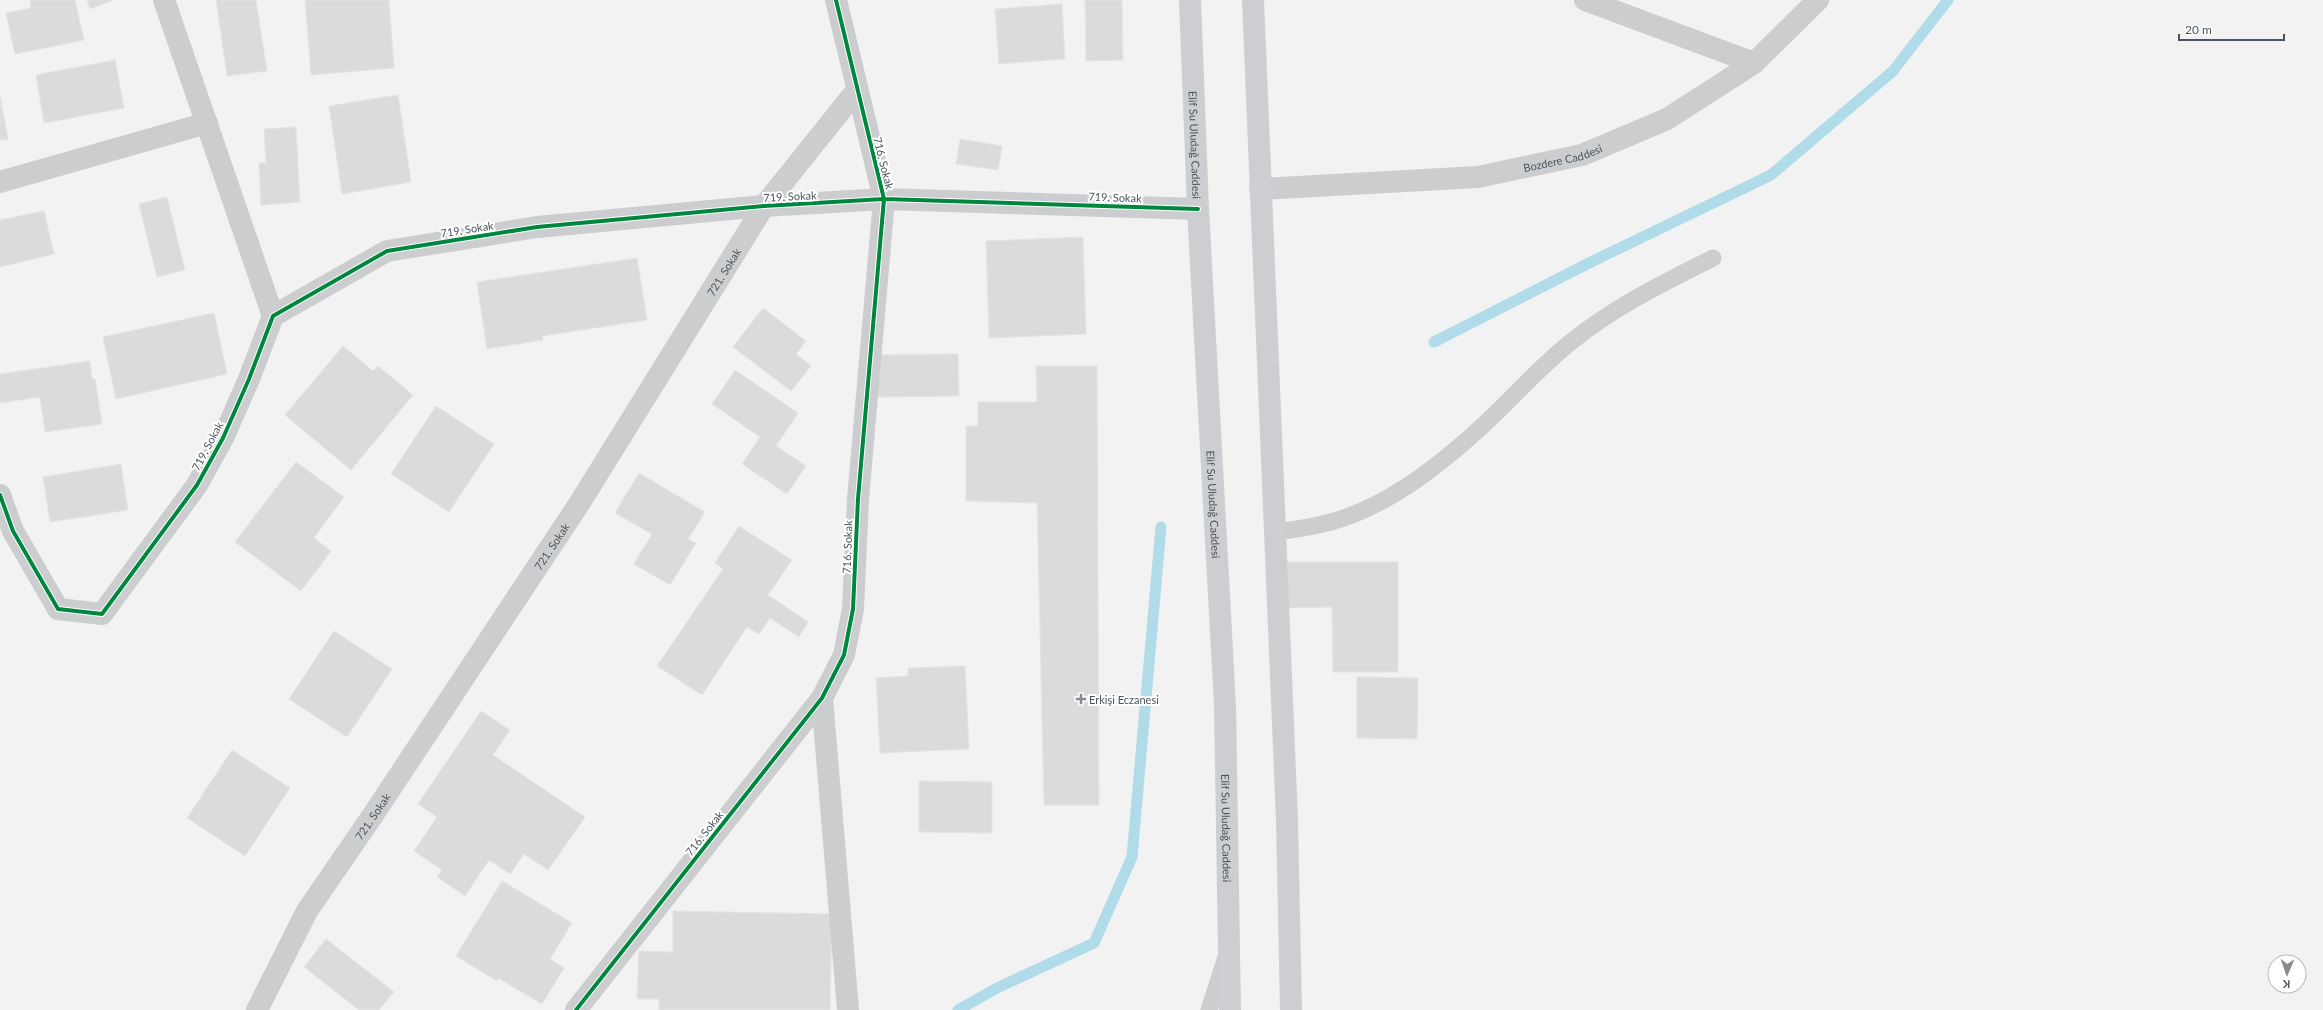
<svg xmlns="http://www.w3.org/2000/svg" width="2323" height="1010" font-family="Lato,sans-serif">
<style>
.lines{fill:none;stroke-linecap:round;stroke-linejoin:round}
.stream{stroke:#b0dcea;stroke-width:11}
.building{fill:#dbdbdc;stroke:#e4e4e5}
.service{stroke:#cccdcf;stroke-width:17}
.minor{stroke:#cccdcf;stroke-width:22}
.secondary{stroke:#ccced1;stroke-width:22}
.cycleway-casing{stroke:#fff;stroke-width:6}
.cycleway{stroke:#00873e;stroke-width:4}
.poi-dot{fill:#858b91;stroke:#fff;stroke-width:1.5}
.labels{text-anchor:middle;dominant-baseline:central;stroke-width:4;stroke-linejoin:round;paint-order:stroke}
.street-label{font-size:11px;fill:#4a545d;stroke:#fff}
.poi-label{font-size:11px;fill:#4a545d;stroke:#fff;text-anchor:start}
</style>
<rect width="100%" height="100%" fill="#f2f2f2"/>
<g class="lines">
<path class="stream" d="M1434 342 1591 262 1771 175 1893 71 1948 0
M958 1010 997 988 1094 943 1132 857 1161 527"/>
</g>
<path class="building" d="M30 0H75L84 40 15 54 6 13 31 8Z
M87 0H114L90 9Z
M216 0H256L267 71 227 76Z
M305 0H389L394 68 311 75Z
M1085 0H1122L1123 60 1086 61Z
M1062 4 1065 59 999 64 995 9Z
M115 60 124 108 44 123 36 75Z
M0 95 8 139 0 140Z
M398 95 411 182 342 194 329 106Z
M296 127 300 202 261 205 259 163H266L264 129Z
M960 139 1002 146 998 170 956 164Z
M167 197 185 270 157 277 139 204Z
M44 211 54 254 0 267V220Z
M1083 237 1086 334 989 338 986 241Z
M637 258 647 320 542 336 543 340 487 349 477 282Z
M763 308 806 341 796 354 811 366 791 391 733 347Z
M214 313 227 374 116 399 103 337Z
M343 346 373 371 378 366 413 395 351 470 285 415Z
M958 354 959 396 878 397 877 355Z
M90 361 92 379H95L102 424 45 432 40 397 0 403V374Z
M1036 366H1097L1099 805H1044L1037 503 966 501V426H978V402H1037Z
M735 370 798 413 776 446 806 466 787 494 742 464 760 437 712 404Z
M436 406 494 444 449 512 391 474Z
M296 462 344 497 314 538 331 551 301 591 235 542Z
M121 464 128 510 50 522 43 477Z
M639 473 705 512 688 539 696 543 670 585 634 564 652 534 615 513Z
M739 526 792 560 768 595 808 622 799 637 770 618 759 634 747 627 702 695 657 666 723 569 715 563Z
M1287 562H1398V672H1333L1332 607 1288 608Z
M334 631 392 669 347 737 289 699Z
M965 666 969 749 880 753 876 678 908 676V668Z
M1357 677 1418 678 1417 739 1357 738Z
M481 711 510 730 493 755 585 817 548 870 524 854 510 874 489 860 465 896 437 877 442 870 414 851 437 817 418 804Z
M232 750 290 788 245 856 187 818Z
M919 781 992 782V833L919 832Z
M502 881 572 923 550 959 564 968 542 1004 498 978 497 981 456 956Z
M673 911 832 914 830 1010H659V999H637L639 951 673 952Z
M326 939 394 992 379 1010H359L304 967Z"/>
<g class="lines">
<path class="service" d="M1274 532C1293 530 1312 527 1331 522 1386 507 1436 468 1478 430 1510 401 1537 369 1571 342 1614 307 1663 283 1713 258
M1209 1010 1226 957"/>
<g class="minor">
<path d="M164 0 273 316"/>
<path d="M1585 0 1754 63"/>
<path d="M0 182 207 123"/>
<path id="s1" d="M1260 189 1478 177 1582 155 1667 119 1754 63 1818 0"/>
<path d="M0 495 13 531 58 609 102 614 197 485 223 438 249 379 273 316 387 251 537 227 764 206 884 199 1198 209"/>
<path d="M822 698 848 1010"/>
<path id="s2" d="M257 1010 307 911 373 815 579 504 764 206 857 90"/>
<path d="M576 1010 822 698 844 655 853 609 858 499 884 199 836 0"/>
</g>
<g class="secondary">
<path id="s3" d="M1190 0 1198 209 1225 706 1230 1010"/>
<path d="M1253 0 1287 821 1291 1010"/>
</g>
<g class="cycleway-casing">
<path id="cycleway" d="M0 495 13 531 58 609 102 614 197 485 223 438 249 379 273 316 387 251 537 227 764 206 884 199 1198 209
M576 1010 822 698 844 655 853 609 858 499 884 199 836 0"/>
</g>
<use href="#cycleway" class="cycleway"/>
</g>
<path class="poi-dot" d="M1079 693h4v4h4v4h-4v4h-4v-4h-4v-4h4z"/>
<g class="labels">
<g class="street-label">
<text stroke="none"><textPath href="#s3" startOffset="145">Elif Su Uludağ Caddesi</textPath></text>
<text stroke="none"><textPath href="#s1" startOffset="305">Bozdere Caddesi</textPath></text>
<text transform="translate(884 163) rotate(76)">716. Sokak</text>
<text transform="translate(790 196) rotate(-3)">719. Sokak</text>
<text transform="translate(1115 197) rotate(2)">719. Sokak</text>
<text transform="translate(467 229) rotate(-9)">719. Sokak</text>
<text stroke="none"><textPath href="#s2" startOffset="874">721. Sokak</textPath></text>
<text transform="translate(207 446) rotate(-62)">719. Sokak</text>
<text stroke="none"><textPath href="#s3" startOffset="505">Elif Su Uludağ Caddesi</textPath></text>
<text stroke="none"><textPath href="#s2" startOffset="550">721. Sokak</textPath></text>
<text transform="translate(847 547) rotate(-88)">716. Sokak</text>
<text stroke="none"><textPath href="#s2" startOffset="226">721. Sokak</textPath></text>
<text stroke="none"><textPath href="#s3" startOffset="829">Elif Su Uludağ Caddesi</textPath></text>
<text transform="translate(704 833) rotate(-52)">716. Sokak</text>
</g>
<g class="poi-label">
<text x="1089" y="699">Erkişi Eczanesi</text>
</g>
</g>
<g transform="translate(2287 974) rotate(182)"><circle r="19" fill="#ffffff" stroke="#b7bbbe"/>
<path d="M0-3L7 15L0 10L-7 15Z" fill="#858b91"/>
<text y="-6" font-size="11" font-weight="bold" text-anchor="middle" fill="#4a545d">K</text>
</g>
<path d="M2179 34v6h105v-6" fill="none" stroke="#4a545d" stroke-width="2"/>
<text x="2185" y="34" font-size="12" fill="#4a545d" stroke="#ffffff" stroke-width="3" paint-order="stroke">20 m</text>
</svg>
